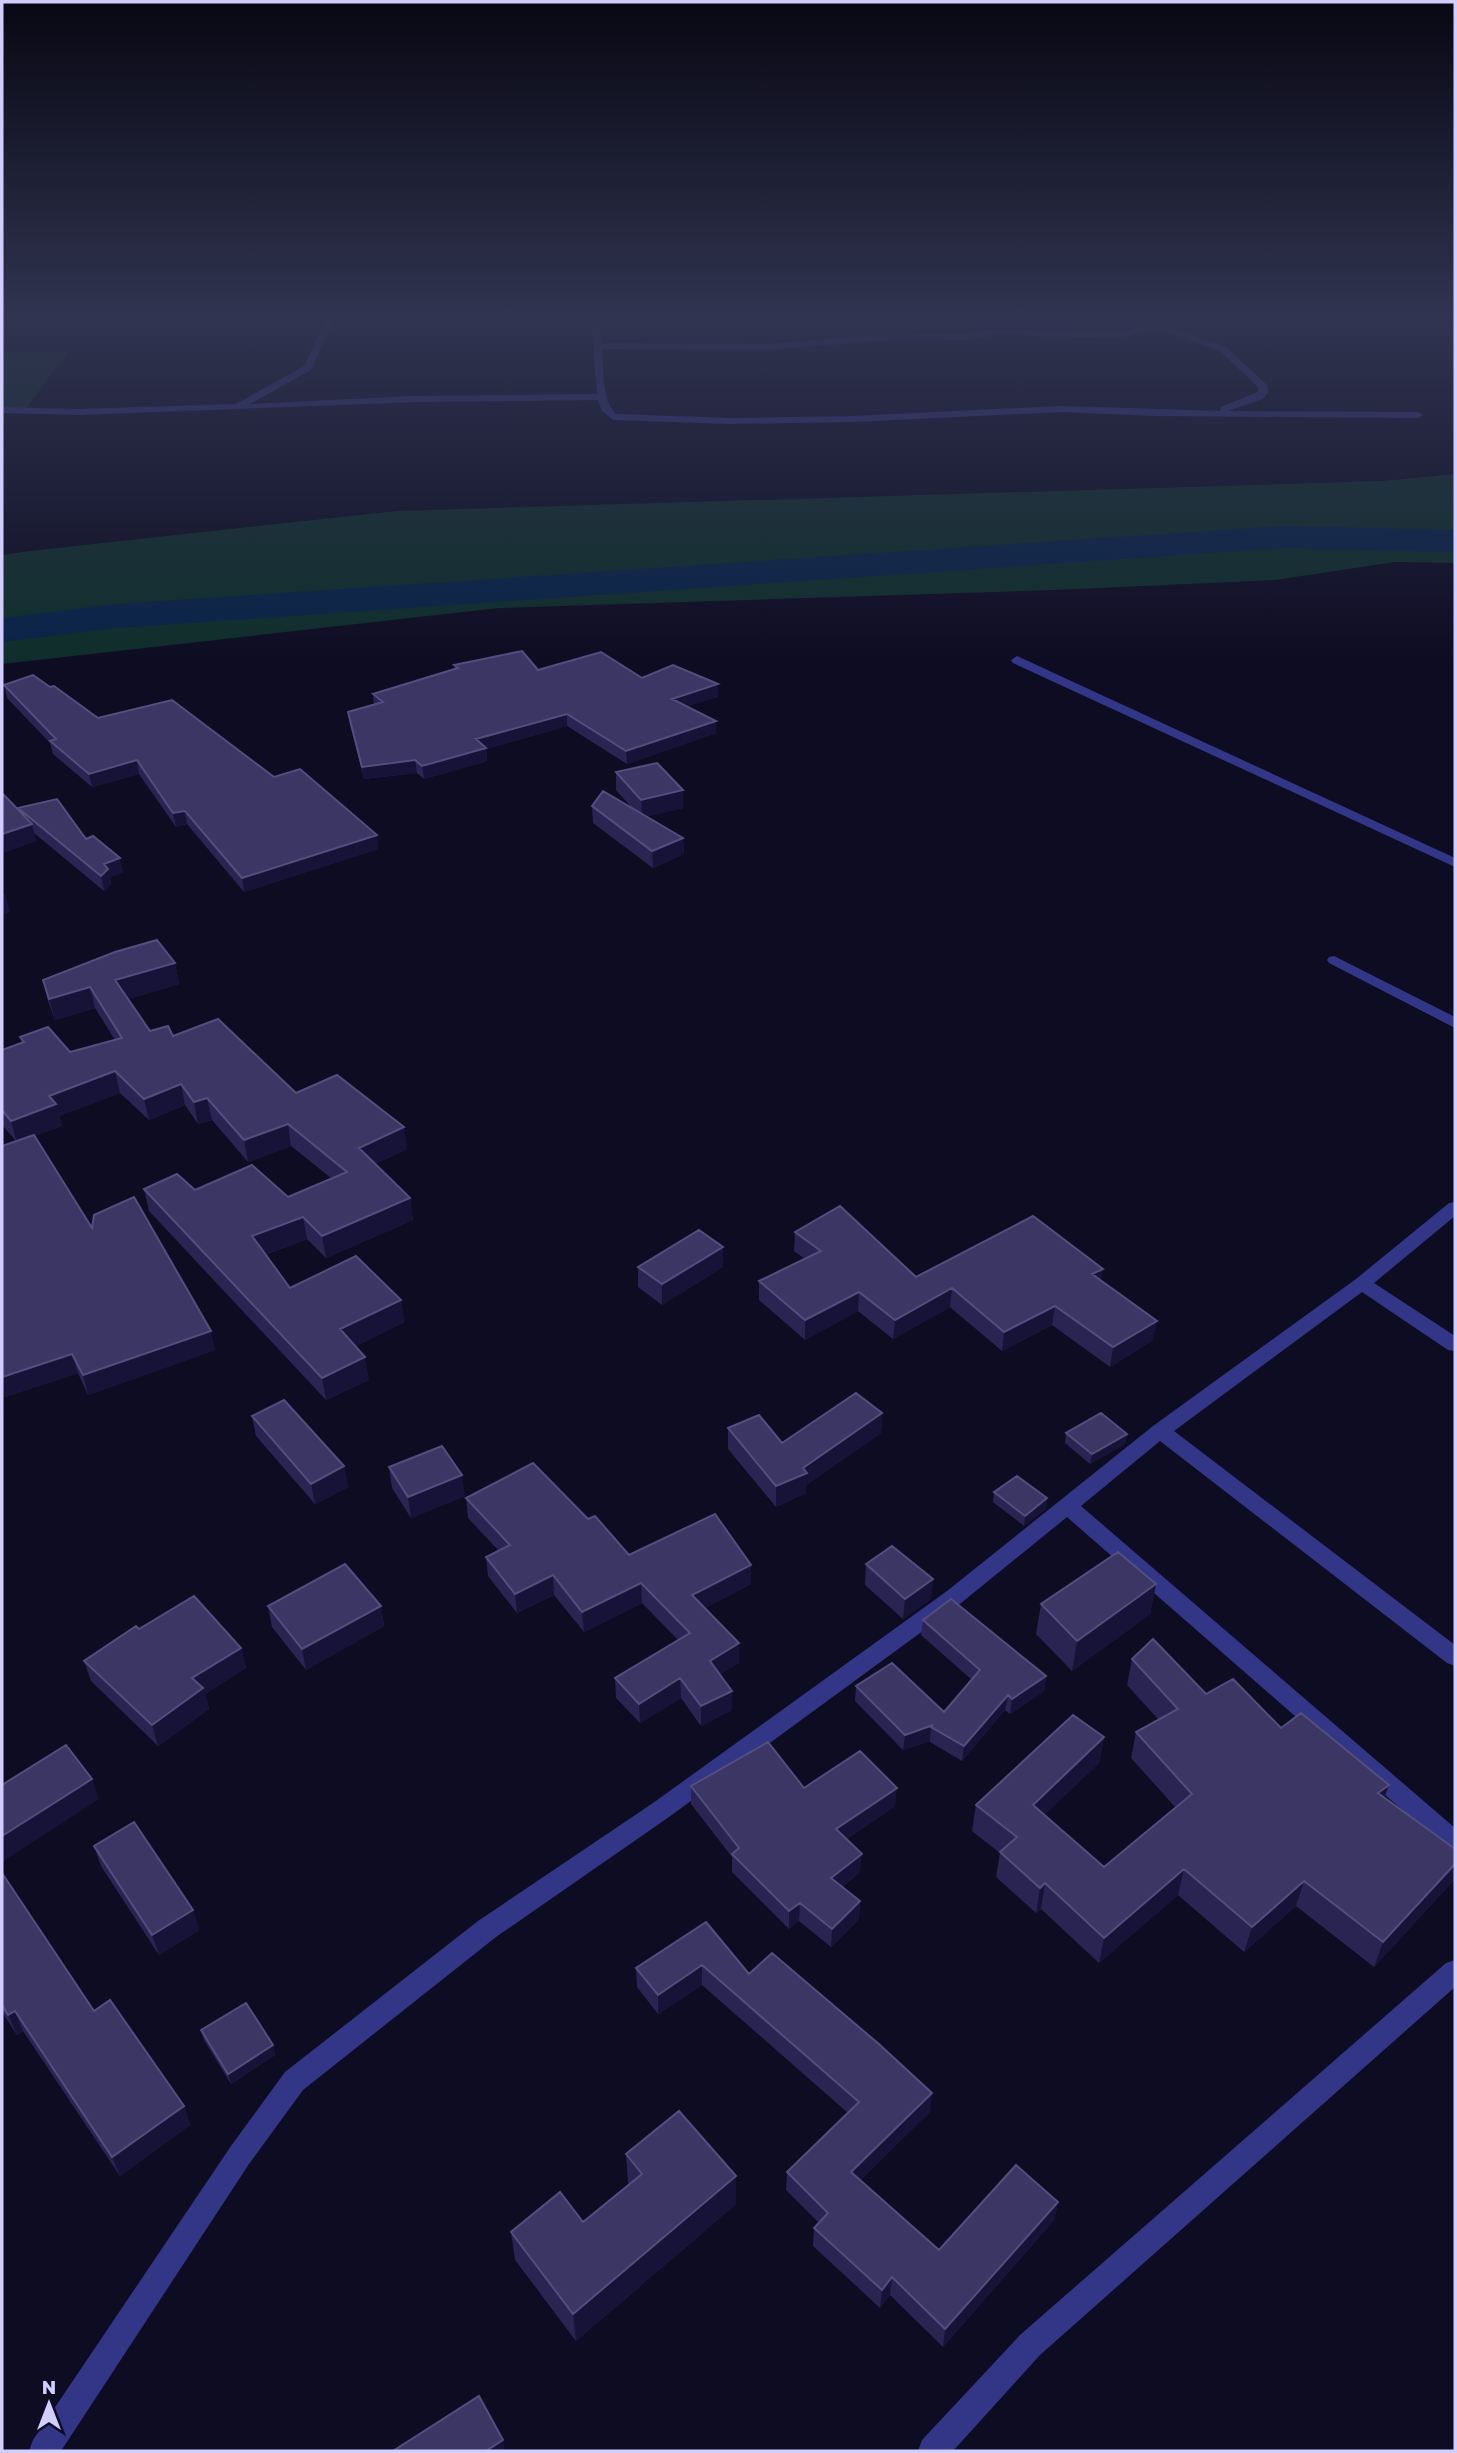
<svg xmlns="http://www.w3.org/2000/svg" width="1457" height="2453" font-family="'Golos Text',sans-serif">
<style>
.green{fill:#0f2e2b}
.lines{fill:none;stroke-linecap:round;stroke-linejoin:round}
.river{fill:#082347;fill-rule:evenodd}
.minor{fill:#333686;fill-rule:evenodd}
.wall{fill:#2a2453}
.shaded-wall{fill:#171338}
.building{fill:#3c3665;stroke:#534e7e;stroke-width:2}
</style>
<rect width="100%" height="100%" fill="#0e0c23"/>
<path class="green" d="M2 352H68L24 411H2Z
M1455 474V563L1395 562 1275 580 1054 590 499 608 2 664V555L30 551 397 511 1383 481Z"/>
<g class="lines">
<path class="river" d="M1283 526 1455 530V552L1283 548 116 628 2 642V618L116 604Z"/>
<path class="minor" d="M326 319H334L311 370 250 404 415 396 597 394 591 319H599L602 343 769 344 872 335 968 334 993 329 1118 332 1160 323 1226 347 1268 386V393L1262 399 1228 411 1418 412 1423 415 1418 418 1157 416 1062 412 853 422 730 424 613 420 602 411 598 400 415 402 78 415 2 413V407L78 409 236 404 304 366ZM1159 329 1220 351 1258 387V392L1221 407 1220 411 1062 406 853 416 730 418 616 414C601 400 604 368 602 349L769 350 872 341 968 340 993 335 1118 338Z
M1017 656 1455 858V867L1013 663 1011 660Z
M1334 956 1455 1017V1028L1329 963 1327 960 1329 957Z
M1455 1202V1216L1374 1283 1455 1336V1351L1448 1350 1362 1292 1174 1431 1455 1645V1666L1447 1663 1160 1441 1081 1506 1455 1828V1852L1447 1849 1067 1517 961 1603 669 1817 496 1937 303 2090 249 2164 61 2451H29L33 2440 231 2146 285 2072 478 1921 653 1803 947 1591 1153 1426 1356 1279 1449 1203Z
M1455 1960V1987L1040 2355 953 2451H918L922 2440 1020 2335 1446 1963Z"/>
</g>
<path class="wall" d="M454 665 538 670 718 684V697L687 706 716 721V733L627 764 567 726 486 749 487 761 424 779 417 773 364 779 350 725 348 712 374 704 373 694 455 669Z
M4 685 98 718 274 777 378 849 244 892 187 824 176 827 139 774 92 787 53 754 50 743 7 698Z
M616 772 683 790V808L647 816 683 838 684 854 653 868 593 823 592 806 633 809 616 790Z
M2 793 19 810 18 808 86 839 123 872 110 877 111 884 104 891 34 833 36 841 2 853Z
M175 963 179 984 128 999 150 1031 173 1036 296 1093 407 1149 375 1164 410 1198 413 1220 326 1258 307 1239 265 1255 290 1288 401 1300 404 1322 356 1346 369 1380 326 1400 149 1211 144 1189 195 1190 288 1197 331 1178 291 1146 248 1162 212 1120 198 1124 185 1105 149 1120 120 1093 59 1116 62 1126 34 1136 92 1228 215 1350 88 1395 78 1373 5 1397 2 1388V1146L16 1141 2 1125V1050L22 1043 20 1037 70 1052 115 1040 95 1008 55 1020 48 1001 43 980Z
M795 1232 916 1277 1103 1269 1101 1280 1153 1340 1110 1367 1052 1325 1002 1351 950 1307 893 1339 858 1311 805 1340 759 1300V1281L805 1259 794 1251Z
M723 1247V1267L662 1305 638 1287V1267Z
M882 1413 881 1433 806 1485V1493L776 1507 728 1449V1428L782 1443Z
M252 1416 344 1466 348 1487 315 1504 256 1436Z
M1066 1433 1127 1434 1125 1444 1090 1464 1065 1443Z
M389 1467 465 1496 411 1518 392 1488Z
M994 1492 1047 1498 1046 1509 1024 1526 993 1502Z
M466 1498 588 1519 629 1555 751 1565V1584L705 1608 739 1643V1663L720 1674 732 1710 701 1726 681 1698 640 1723 616 1698 615 1678 678 1640 642 1603 584 1632 554 1595 517 1613 488 1576 486 1557 498 1550 468 1518Z
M866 1564 933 1579 931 1599 903 1619 865 1585Z
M1156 1584 1150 1614 1072 1671 1036 1634 1041 1604Z
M268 1606H381L384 1626 306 1670 272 1627Z
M923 1620 1046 1676 1044 1691 1010 1714 1005 1710 962 1761 930 1742V1741L903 1750 855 1701 856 1686 944 1712 972 1680 921 1635Z
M139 1629 241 1648 246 1668 205 1694 209 1709 158 1746 91 1681 84 1661Z
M1132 1659 1281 1728 1384 1797 1454 1880 1374 1967 1296 1906 1244 1952 1178 1895 1099 1963 1041 1909 1036 1913 996 1877 1000 1853 972 1831 976 1805 1104 1737 1099 1763 1044 1815 1104 1867 1176 1808 1131 1758 1136 1732 1159 1720 1127 1685Z
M691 1786 804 1788 895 1806 847 1839 860 1872 842 1887 860 1901 859 1919 831 1947 799 1921 789 1929 732 1872V1857L691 1804Z
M94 1846 193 1910 199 1930 159 1955 101 1866Z
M2 1873 94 2011 184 2106 190 2125 120 2176 23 2031 17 2035 2 2012Z
M706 1922 749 1974 930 2112 860 2180 939 2250 1058 2202 1054 2220 943 2347 890 2295 880 2308 813 2246 814 2228 819 2223 786 2190 787 2172 848 2113 702 1985 658 2014 637 1987 636 1968Z
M201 2030 273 2045 275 2055 231 2084 204 2040Z
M626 2154 736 2204 576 2341 515 2260 511 2232 583 2222 629 2184 628 2182Z"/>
<path class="shaded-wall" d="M718 684V697L672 711V699Z
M567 714V726L486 749 487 761 424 779 422 766 476 739Z
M716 721V733L627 764 626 751Z
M137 760 139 774 92 787 89 774Z
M415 760 417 773 364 779 362 767Z
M683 790V808L642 818 641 800Z
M185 811 187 824 176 827 173 813Z
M32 824 36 841 2 853V834Z
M377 835 378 849 244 892 242 878Z
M683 838 684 854 653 868 652 851Z
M120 858 123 872 110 877 111 884 104 891 101 876 104 864Z
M5 894 10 912 2 915V895Z
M175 963 179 984 120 1001 115 980Z
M90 987 95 1008 55 1020 49 999Z
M115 1071 120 1093 59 1116 62 1126 17 1143 11 1121 49 1096Z
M181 1084 185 1105 149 1120 144 1099Z
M207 1098 212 1120 198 1124 194 1102Z
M288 1124 291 1146 248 1162 244 1140Z
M404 1127 407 1149 362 1170 359 1148Z
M410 1198 413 1220 326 1258 322 1236Z
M303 1217 307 1239 256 1258 252 1236Z
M723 1247V1267L662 1305V1284Z
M1103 1269 1100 1288 1092 1274Z
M952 1288 950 1307 893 1339 895 1320Z
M859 1292 858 1311 805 1340V1320Z
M401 1300 404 1322 344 1352 340 1329Z
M1055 1306 1052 1325 1002 1351 1004 1332Z
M1157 1321 1153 1340 1110 1367 1113 1347Z
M211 1331 215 1350 88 1395 83 1375Z
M72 1354 78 1373 5 1397 2 1386V1377Z
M365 1357 369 1380 326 1400 322 1378Z
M882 1413 881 1433 806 1485V1493L776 1507V1486Z
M1127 1434 1125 1444 1090 1464 1092 1454Z
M344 1466 348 1487 315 1504 311 1484Z
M462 1475 465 1496 411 1518 408 1497Z
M1047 1498 1046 1509 1024 1526 1025 1516Z
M751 1565V1584L693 1614 692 1595Z
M553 1575 554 1595 517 1613 515 1594Z
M933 1579 931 1599 903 1619 905 1599Z
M641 1583 642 1603 584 1632 582 1612Z
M1156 1584 1150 1614 1072 1671 1077 1641Z
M381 1606 384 1626 306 1670 302 1649Z
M739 1643V1663L710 1680V1661Z
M241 1648 246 1668 205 1694 209 1709 158 1746 152 1725 192 1678Z
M1046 1676 1044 1691 1010 1714 1012 1699Z
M680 1678 681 1698 640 1723 639 1704Z
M732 1691V1710L701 1726V1706Z
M1008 1695 1005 1710 962 1761 964 1746Z
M933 1725 931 1727 930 1741 903 1750 905 1735Z
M1104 1737 1099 1763 1028 1831 1033 1805Z
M92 1779 99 1799 2 1862V1836Z
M1389 1785 1380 1810 1378 1793Z
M897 1788 895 1806 835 1847 836 1829Z
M862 1854 860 1872 830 1896 831 1878Z
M1455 1864V1876L1454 1880 1374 1967 1383 1942Z
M1184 1869 1178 1895 1099 1963 1104 1938Z
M1304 1881 1296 1906 1244 1952 1252 1927Z
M1045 1883 1041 1909 1036 1913 1040 1888Z
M860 1901 859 1919 831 1947 832 1929Z
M800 1903 799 1921 789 1929V1911Z
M193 1910 199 1930 159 1955 152 1935Z
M702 1965V1985L658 2014V1995Z
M15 2011 23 2031 17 2035 8 2015Z
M273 2045 275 2055 231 2084 228 2074Z
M932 2093 930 2112 850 2191 851 2172Z
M184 2106 190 2125 120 2176 112 2157Z
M736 2176V2204L576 2341 573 2314Z
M1058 2202 1054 2220 943 2347 945 2329Z
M892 2277 890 2295 880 2308 882 2290Z
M503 2440 505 2451H486Z"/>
<path class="building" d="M522 651 538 670 601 652 642 678 673 665 718 684 672 699 716 721 626 751 567 714 476 739 486 748 422 766 415 760 362 767 348 712 383 702 373 694 458 668 454 665Z
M33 675 50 687 54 686 98 718 172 700 274 777 300 769 377 835 242 878 185 811 173 813 137 760 89 774 50 741 56 739 4 685Z
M657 763 683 790 641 800 616 772Z
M603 791 683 838 652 851 592 806Z
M2 793 32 824 2 834Z
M57 799 86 839 93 836 120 858 104 864 108 869 101 876 18 808Z
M157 940 175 963 115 980 150 1031 168 1026 173 1036 218 1019 296 1093 337 1075 404 1127 359 1148 410 1198 322 1236 303 1217 252 1236 290 1288 356 1256 401 1300 340 1329 365 1357 322 1378 144 1189 177 1174 195 1190 252 1165 288 1197 347 1172 288 1124 244 1140 207 1098 194 1102 181 1084 144 1099 115 1071 49 1096 56 1104 11 1121 2 1110V1050L24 1042 20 1037 48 1027 70 1052 122 1038 90 987 49 999 43 980 115 952Z
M34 1135 92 1228 94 1215 134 1197 211 1331 83 1375 72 1354 2 1377V1146Z
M840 1206 916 1277 1033 1216 1103 1269 1092 1274 1157 1321 1113 1347 1055 1306 1004 1332 952 1288 895 1320 859 1292 805 1320 759 1281 821 1251 795 1232Z
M699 1230 723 1247 662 1284 638 1267Z
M856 1393 882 1413 803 1468 807 1473 776 1486 728 1428 759 1415 782 1443Z
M284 1400 344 1466 311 1484 252 1416Z
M1101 1413 1127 1434 1092 1454 1066 1433Z
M442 1446 462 1475 408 1497 389 1467Z
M533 1463 588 1519 595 1516 629 1555 715 1514 751 1565 692 1595 739 1643 710 1661 732 1691 701 1706 680 1678 639 1704 615 1678 690 1633 641 1583 582 1612 553 1575 515 1594 486 1557 510 1545 466 1498Z
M1017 1476 1047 1498 1025 1516 994 1492Z
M892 1546 933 1579 905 1599 866 1564Z
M1118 1552 1156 1584 1077 1641 1041 1604Z
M345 1564 381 1606 302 1649 268 1606Z
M194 1596 241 1648 192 1678 203 1688 152 1725 84 1661 136 1626 139 1629Z
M951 1599 1046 1676 1012 1699 1008 1695 964 1746 931 1727 933 1725 905 1735 856 1686 892 1663 944 1712 980 1670 923 1620Z
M1153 1639 1206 1694 1233 1679 1281 1728 1301 1713 1389 1785 1378 1793 1455 1849V1864L1383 1942 1304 1881 1252 1927 1184 1869 1104 1938 1045 1883 1040 1888 1000 1852 1017 1837 976 1805 1073 1715 1104 1737 1033 1805 1104 1867 1192 1794 1136 1732 1178 1709 1132 1659Z
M768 1742 804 1788 860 1751 897 1788 836 1829 862 1854 831 1878 860 1901 832 1929 800 1903 789 1911 732 1854 739 1848 691 1786Z
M66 1745 92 1779 2 1836V1785Z
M134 1822 193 1910 152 1935 94 1846Z
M2 1873 94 2011 110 2000 184 2106 112 2157 15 2011 8 2015 2 2005Z
M706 1922 749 1974 772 1953 880 2045 932 2093 851 2172 939 2250 1016 2165 1058 2202 945 2329 892 2277 882 2290 814 2228 828 2213 787 2172 859 2102 702 1965 658 1995 636 1968Z
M246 2003 273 2045 228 2074 201 2030Z
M679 2111 736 2176 573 2314 511 2232 560 2192 583 2222 642 2174 626 2154Z
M479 2396 503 2440 486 2451H393Z"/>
<linearGradient id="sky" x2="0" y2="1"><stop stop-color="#080713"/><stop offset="0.48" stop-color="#303450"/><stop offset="1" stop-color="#303450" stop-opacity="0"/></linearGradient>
<rect width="1457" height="662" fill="url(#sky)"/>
<rect width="1457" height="2453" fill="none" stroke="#d1ceff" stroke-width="7"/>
<g transform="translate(49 2404)" stroke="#0e0c23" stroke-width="5" paint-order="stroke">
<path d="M0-5L12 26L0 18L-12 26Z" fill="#d1ceff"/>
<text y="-10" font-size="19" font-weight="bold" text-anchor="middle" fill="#d1ceff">N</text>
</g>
</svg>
